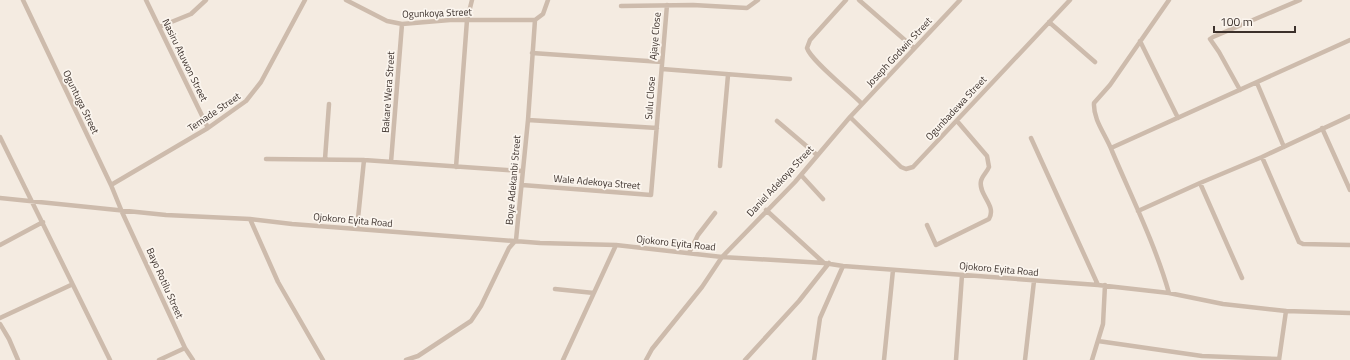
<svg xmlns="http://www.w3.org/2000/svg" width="1350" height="360" font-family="'Titillium Web',sans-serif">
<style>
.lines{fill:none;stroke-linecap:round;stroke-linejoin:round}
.minor{stroke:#cdbbac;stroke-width:4.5}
.labels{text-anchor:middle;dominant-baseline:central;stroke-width:3.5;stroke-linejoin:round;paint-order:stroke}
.street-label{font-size:10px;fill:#3b302b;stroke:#fbf5ee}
</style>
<rect width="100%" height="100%" fill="#f4ebe1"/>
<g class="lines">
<path class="minor" d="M23 0 111 185 122 212 185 348 193 360
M146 0 208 128
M346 0 387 21 402 24 450 20H535
M846 0 810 40 807 48C811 61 850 91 862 104
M859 0 914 48
M621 6 693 5 747 8 758 0
M535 20 543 14 548 0
M1049 22 1095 62
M159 27 191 14 206 0
M1140 41 1178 118
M532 53 662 62
M662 69 790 79
M1257 83 1284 147
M1240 90 1219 52 1210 39 1213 37 1300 0
M850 117 901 167 906 169 913 167 1070 0
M528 120 657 128
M777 121 817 155
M1322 128 1350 190
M0 137 110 360
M1031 138 1098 285
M1111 148 1350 40
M1262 157 1299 242 1303 244 1350 245
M266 159 364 160 522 171
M325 159 329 104
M391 162 402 24
M720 166 728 75
M456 167 467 20 472 0
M801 175 823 199
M1200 183 1242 278
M111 185 208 128 246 101 261 82 305 0
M522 185 651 195 667 5
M0 198 166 215 250 219 292 224 540 243 616 245 722 257 824 263 843 266 1098 285 1169 293 1223 304 1286 311 1350 313
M766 210 824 263
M1138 211 1200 183 1262 157 1350 116
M250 219 278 282 323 360
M927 225 936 245 989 219C997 205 978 195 981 181 982 176 987 172 989 167L987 156 957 121
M357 228 364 160
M516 240 528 120 535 20
M0 245 43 222
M689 253 698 235 715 213
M555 289 594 293
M1169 293C1155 244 1132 198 1112 151 1106 135 1093 120 1094 103L1110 85 1169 0
M0 318 71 285
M0 324 9 339 18 360
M1098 341 1202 356 1279 359
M159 360 185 348
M406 360 418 356 471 321 481 306 509 248 516 240
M563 360 616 245
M646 360 652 349 702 287 722 257 795 182 850 117 960 0
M745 360 799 301 829 263
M814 360 820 318 843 266
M884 360 893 270
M956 360 962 275
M1025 360 1034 281
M1092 360 1103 324 1105 285
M1279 360 1286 311"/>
</g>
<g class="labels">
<g class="street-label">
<text transform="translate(437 13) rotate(-2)">Ogunkoya Street</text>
<text transform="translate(655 36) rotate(-85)">Ajaye Close</text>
<text transform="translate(899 52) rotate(-47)">Joseph Godwin Street</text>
<text transform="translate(185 60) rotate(64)">Nasiru Atuwon Street</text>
<text transform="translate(388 92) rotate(-86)">Bakare Wera Street</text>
<text transform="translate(650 98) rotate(-86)">Sulu Close</text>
<text transform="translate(81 102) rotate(64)">Oguntuga Street</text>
<text transform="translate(956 108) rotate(-47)">Ogunbadewa Street</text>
<text transform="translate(214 112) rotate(-34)">Temade Street</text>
<text transform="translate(513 180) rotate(-85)">Boye Adekanbi Street</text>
<text transform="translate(780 181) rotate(-47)">Daniel Adekoya Street</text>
<text transform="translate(597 182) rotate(5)">Wale Adekoya Street</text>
<text transform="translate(353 220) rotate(5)">Ojokoro Eyita Road</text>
<text transform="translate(676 243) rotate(6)">Ojokoro Eyita Road</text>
<text transform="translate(999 269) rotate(5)">Ojokoro Eyita Road</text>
<text transform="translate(165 283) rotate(66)">Bayo Rotilu Street</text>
</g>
</g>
<path d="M1214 26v6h81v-6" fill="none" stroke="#3b302b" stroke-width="2"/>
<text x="1220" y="26" font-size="12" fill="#3b302b" stroke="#fbf5ee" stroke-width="3" paint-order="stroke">100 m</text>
</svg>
